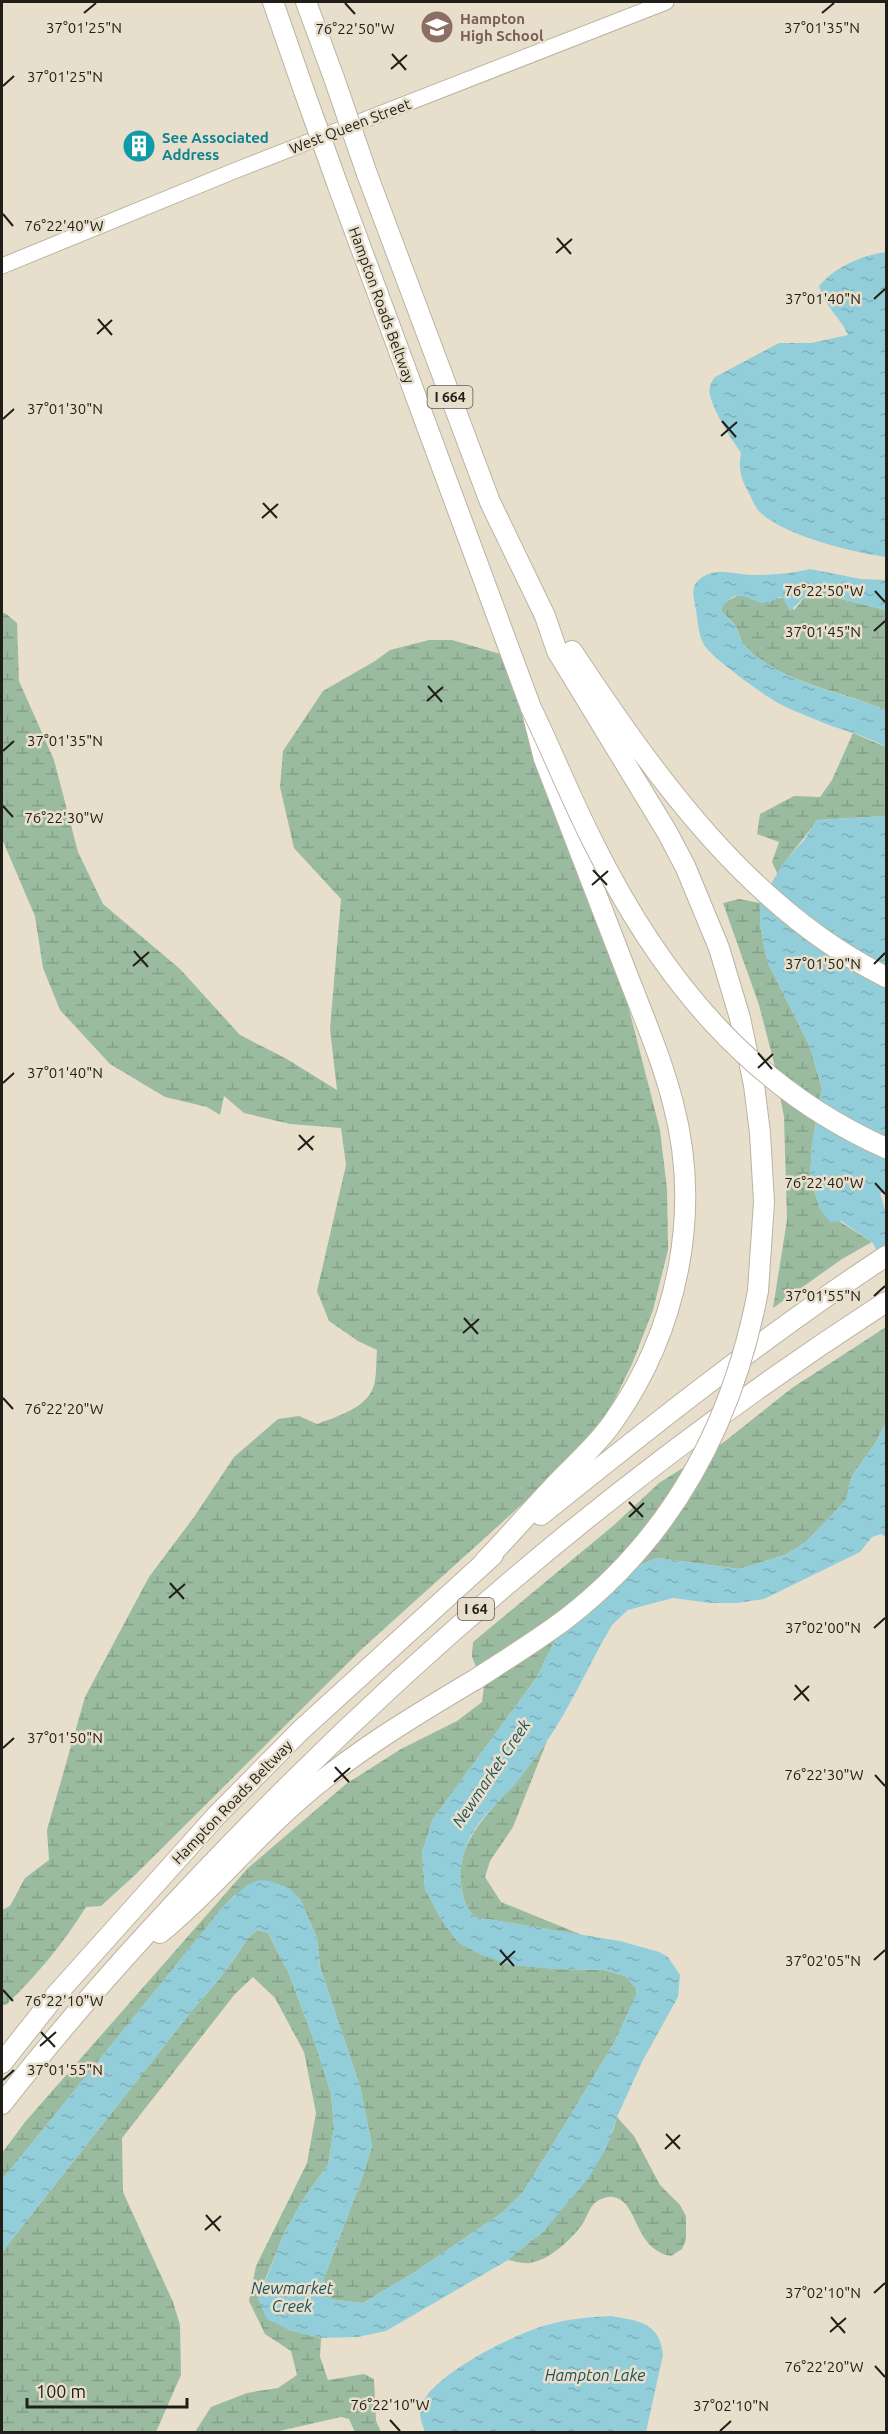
<svg xmlns="http://www.w3.org/2000/svg" width="888" height="2434" font-family="Ubuntu,sans-serif">
<style>
.wetland{fill:url(#wetland-marsh)}
.water{fill:url(#water-ripples)}
.lines{fill:none;stroke-linecap:round;stroke-linejoin:round}
.secondary-casing{stroke:#bbb3a1;stroke-width:17}
.motorway-casing{stroke:#bbb3a1;stroke-width:22}
.secondary{stroke:#fff;stroke-width:15}
.motorway{stroke:#fff;stroke-width:20}
.motorway-bridge-casing{stroke:#bbb3a1;stroke-width:22;stroke-linecap:butt}
.motorway-bridge{stroke:#fff;stroke-width:20}
.ticks{fill:none;stroke:#211e17;stroke-width:2}
.labels{text-anchor:middle;dominant-baseline:central;stroke-width:5;stroke-linejoin:round;paint-order:stroke}
.shield{fill:#e7dfcc;stroke:#5c584d;stroke-width:1.5}
.shield-label{font-size:14px;font-weight:bold;fill:#211e17}
.education-label{font-size:15px;font-weight:bold;fill:#785e54;stroke:#e7dfcc;text-anchor:start}
.street-label{font-size:15px;fill:#211e17;stroke:#e7dfcc}
.culture-label{font-size:15px;font-weight:bold;fill:#0d838f;stroke:#e7dfcc;text-anchor:start}
.water-label{font-size:16px;font-style:italic;fill:#1d515a;stroke:#e7dfcc}
.ticks-label{font-size:15px;text-anchor:middle;fill:#211e17;stroke:#e7dfcc;stroke-width:5;stroke-linejoin:round;paint-order:stroke}
</style>
<defs>
<pattern id="wetland-marsh" width="20" height="14" patternUnits="userSpaceOnUse" patternTransform="scale(1.5)"><rect width="20" height="14" fill="#9abb9f"/><path d="M1 5h8M5 5V1M11 12h8M15 12V8" fill="none" stroke="#84a088"/></pattern>
<pattern id="water-ripples" width="26" height="14" patternUnits="userSpaceOnUse" patternTransform="scale(1.5)"><rect width="26" height="14" fill="#92ceda"/><path d="M2 4q2-2 4 0t4 0M15 11q2-2 4 0t4 0" fill="none" stroke="#7eb0ba"/></pattern>
</defs>
<rect width="100%" height="100%" fill="#e7dfcc"/>
<path class="wetland" d="M817 593 886 610V710C841 691 781 683 746 647 739 641 740 633 736 627 732 619 725 617 721 610L725 602 737 596 744 595 752 598H783L794 610 806 596Z
M5 613 17 623 19 681 54 760 78 852 103 904 180 969 240 1035 285 1058 337 1090 330 1029 341 899 294 848 280 787 283 751 323 691 375 661 390 650 429 640H452L525 661 610 935 660 1130 667 1189 668 1250 653 1310 632 1364 610 1409 582 1444 538 1490 364 1647 135 1875 101 1906 86 1907C63 1944 37 1975 6 2005H2V1910L10 1906 25 1878 49 1860 47 1830 85 1697 149 1577 194 1517 234 1457 278 1419 299 1416 317 1424C335 1417 365 1409 373 1388 377 1378 376 1362 377 1350L358 1341 329 1321 317 1291 346 1165 341 1128 290 1124 244 1113 224 1096 220 1115 207 1107 165 1097 110 1064 60 1010 43 968 35 916 2 839V614Z
M853 733 886 747V816L817 820C805 839 787 855 778 875L772 862 779 842 757 834 760 814 794 796 820 797 832 780Z
M739 899 760 903V925L767 961 810 1047 822 1089 812 1144 810 1179 820 1209 872 1242 842 1259 773 1308 787 1220 784 1117 774 1063 759 1005 723 903Z
M886 1327V1422L876 1442 852 1476 846 1500 806 1542 785 1555 739 1569 657 1558 628 1570 569 1625 553 1644 537 1677 433 1819 422 1852 425 1889 441 1919 459 1943 553 1969 604 1970 625 1976 636 1988 637 1994 614 2043 550 2149 523 2192 503 2212 415 2272 363 2303 328 2299 324 2296V2278L362 2178 372 2146 360 2086 320 1967 317 1938 300 1899 235 1895 223 1907 2 2180V2153L25 2122 247 1869 346 1784 401 1749 457 1721 482 1702 484 1686 472 1657 473 1642 614 1525 659 1483 724 1442 792 1388Z
M547 1741 513 1827 490 1861 485 1877 501 1902 582 1935 475 1917C465 1907 463 1897 461 1884 456 1840 490 1812 516 1782 527 1769 537 1755 547 1741Z
M258 1930 268 1933 289 1974 316 2046 331 2093 334 2128 328 2165 306 2195 286 2229 262 2287 289 2330 321 2338 320 2357 328 2380 364 2374 374 2379 376 2421 381 2432H355L349 2419 341 2417 275 2432H195L211 2407 247 2393 278 2388 297 2375 291 2351 265 2334 249 2301 256 2266 307 2163 316 2113 304 2052 275 1998 253 1977 235 1994 122 2138 123 2192 173 2302 180 2325 181 2375 156 2432H5L2 2430V2252L194 2008C207 1993 220 1979 231 1963 241 1951 245 1937 258 1930Z
M617 2117 634 2136 660 2185 680 2205 686 2216V2240L682 2249 671 2256C633 2249 639 2201 613 2197 606 2196 597 2200 593 2205 588 2211 586 2219 582 2225 571 2240 549 2260 530 2263 524 2264 514 2261 508 2260L544 2231 613 2131Z"/>
<path class="water" d="M886 252V557C852 552 786 536 761 513 755 508 752 499 749 493 741 480 738 468 741 453 731 438 714 413 710 395 708 388 711 382 715 377L779 343H811L848 335C840 317 825 307 819 286 834 267 863 255 886 252Z
M810 569 861 579 886 580V610L817 593 806 596 790 611 783 598 779 597 767 604C749 602 736 583 721 610 725 617 732 620 736 627 740 634 739 641 746 647 783 684 840 691 886 710V747C864 734 838 730 814 719 803 714 791 710 780 704 765 696 713 659 704 645 698 634 698 622 696 610 693 595 689 583 706 575 721 568 735 574 751 575 771 575 791 574 810 569Z
M886 816V1191L880 1193 886 1213V1267L872 1242 841 1221 830 1222 820 1209 810 1179 812 1144 822 1089 810 1047 767 961 760 925V903L784 862 804 840 817 820Z
M886 1422V1537L881 1534 872 1537 860 1552 764 1599 737 1603H710L673 1598 628 1610 612 1625C589 1664 571 1707 545 1744 536 1756 527 1769 518 1781 500 1802 478 1818 467 1844 458 1867 457 1899 475 1917L620 1941 659 1952 668 1957 680 1975 678 1997 643 2060 617 2117 607 2147 587 2180 544 2231 508 2260 386 2331 358 2337 321 2338 289 2330 267 2319 258 2299 286 2229 306 2195 328 2165 334 2128 331 2093 316 2046 289 1974 268 1933 258 1930C245 1938 241 1951 231 1963 220 1979 207 1993 194 2008L2 2252V2180L223 1907 246 1886 259 1880 270 1881 289 1888 300 1899 317 1938 320 1967 360 2086 372 2146 362 2178 324 2278V2296L336 2300 363 2303 415 2272 503 2212 523 2192 550 2149 614 2043 637 1994 636 1988 625 1976 604 1970 553 1969 511 1965 479 1954 459 1943 441 1919 425 1889 422 1852 433 1819 537 1677 553 1644 569 1625 628 1570 657 1558 739 1569 785 1555 806 1542 846 1500 852 1476 876 1442Z
M611 2316C638 2321 660 2322 663 2355L646 2432H425C422 2424 418 2415 421 2406 431 2375 516 2333 547 2325 567 2319 589 2317 611 2316Z"/>
<g class="lines">
<g class="secondary-casing">
<path id="secondary" d="M2 266 234 171 666 2"/>
</g>
<g class="motorway-casing">
<path id="motorway" d="M273 2 304 91
M306 2 334 78
M367 174 490 502 545 616 557 651 667 832 685 866 719 948 740 1018 754 1085 760 1133 764 1202 758 1291
M338 186 531 708 544 759C571 828 597 897 624 966 641 1011 661 1056 673 1103 702 1212 678 1330 613 1422 597 1445 577 1462 558 1482 533 1508 509 1536 484 1562
M572 651C655 776 749 909 886 977
M541 1515C653 1425 766 1335 886 1256
M160 1933C207 1895 246 1847 292 1806 347 1756 412 1717 476 1679
M2 2063 55 1996 217 1815 301 1730 493 1555
M2 2104C84 1998 176 1899 271 1803 459 1614 662 1447 886 1302"/>
</g>
<use href="#secondary" class="secondary"/>
<use href="#motorway" class="motorway"/>
<g class="motorway-bridge-casing">
<path id="motorway-bridge" d="M334 78 367 174
M304 91 338 186
M531 708C553 753 571 799 594 844 660 977 749 1087 886 1148
M476 1679C507 1659 538 1640 567 1618 674 1535 733 1422 758 1291"/>
</g>
<use href="#motorway-bridge" class="motorway-bridge"/>
</g>
<path class="ticks" d="M345 3 355 14M84 13 96 3M822 13 834 3M392 54 406 70M391 69 407 55M3 86 14 76M3 214 13 226M557 238 571 254M556 253 572 239M874 299 885 289M98 319 112 335M97 334 112 320M3 419 14 409M722 421 736 437M721 436 737 422M263 503 277 518M262 518 278 504M875 591 885 602M874 631 885 621M428 686 442 702M427 701 443 687M3 751 14 741M3 806 13 817M593 870 607 885M592 885 608 871M134 951 148 967M874 964 885 953M133 966 149 952M758 1053 772 1069M758 1068 773 1054M3 1083 14 1073M299 1135 313 1150M298 1150 314 1136M875 1183 885 1194M874 1296 885 1286M464 1318 478 1334M463 1333 479 1319M3 1398 13 1409M629 1502 643 1517M629 1517 644 1503M170 1583 184 1599M169 1598 185 1584M874 1628 885 1618M795 1685 809 1701M794 1700 809 1686M3 1748 14 1738M335 1767 349 1782M875 1775 885 1786M334 1782 350 1768M500 1950 514 1966M874 1960 885 1950M500 1965 515 1951M3 1990 13 2001M41 2032 55 2047M40 2046 56 2032M3 2080 14 2070M666 2134 680 2149M665 2149 680 2135M206 2215 220 2231M205 2230 221 2216M874 2293 885 2283M831 2317 845 2333M830 2332 846 2318M875 2366 885 2377M390 2420 400 2431M720 2431 731 2421"/>
<defs>
<g id="school-disc" transform="scale(1.725)"><circle r="9.5" fill="#8d6e63" stroke="#e7dfcc"/><path d="M0-5L7-2L0 1L-7-2ZM-4 1L0 2.5L4 1V4Q0 6-4 4Z" fill="#fff"/></g>
<g id="building-disc" transform="scale(1.725)"><circle r="9.5" fill="#0f9aa8" stroke="#e7dfcc"/><path d="M-4-6H4V6H1V3H-1V6H-4ZM-2.5-4.3h1.7v1.8h-1.7ZM.8-4.3h1.7v1.8H.8ZM-2.5-1h1.7V.8h-1.7ZM.8-1h1.7V.8H.8Z" fill="#fff"/></g>
</defs>
<g fill-rule="evenodd">
<use href="#school-disc" x="437" y="27"/>
<use href="#building-disc" x="139" y="146"/>
</g>
<g class="labels">
<g class="shield">
<rect x="427.5" y="386" width="45" height="22" rx="4.5"/>
<rect x="458" y="1598" width="36" height="22" rx="4.5"/>
</g>
<g class="shield-label">
<text x="450" y="397">I 664</text>
<text x="476" y="1609">I 64</text>
</g>
<g class="education-label">
<text x="460" y="18">Hampton<tspan x="460" dy="17">High School</tspan></text>
</g>
<g class="street-label">
<text transform="translate(350 126) rotate(-21)">West Queen Street</text>
<text transform="translate(382 305) rotate(70)">Hampton Roads Beltway</text>
<text transform="translate(232 1802) rotate(-46)">Hampton Roads Beltway</text>
</g>
<g class="culture-label">
<text x="162" y="137">See Associated<tspan x="162" dy="17">Address</tspan></text>
</g>
<g class="water-label">
<text transform="translate(491 1773) rotate(-56)">Newmarket Creek</text>
<text x="292" y="2288">Newmarket<tspan x="292" dy="18">Creek</tspan></text>
<text x="595" y="2375">Hampton Lake</text>
</g>
</g>
<g class="ticks-label">
<text x="84" y="33">37°01'25"N</text>
<text x="822" y="33">37°01'35"N</text>
<text x="355" y="34">76°22'50"W</text>
<text x="65" y="82">37°01'25"N</text>
<text x="64" y="231">76°22'40"W</text>
<text x="823" y="304">37°01'40"N</text>
<text x="65" y="414">37°01'30"N</text>
<text x="824" y="596">76°22'50"W</text>
<text x="823" y="637">37°01'45"N</text>
<text x="65" y="746">37°01'35"N</text>
<text x="64" y="823">76°22'30"W</text>
<text x="823" y="969">37°01'50"N</text>
<text x="65" y="1078">37°01'40"N</text>
<text x="824" y="1188">76°22'40"W</text>
<text x="823" y="1301">37°01'55"N</text>
<text x="64" y="1414">76°22'20"W</text>
<text x="823" y="1633">37°02'00"N</text>
<text x="65" y="1743">37°01'50"N</text>
<text x="824" y="1780">76°22'30"W</text>
<text x="823" y="1966">37°02'05"N</text>
<text x="64" y="2006">76°22'10"W</text>
<text x="65" y="2075">37°01'55"N</text>
<text x="823" y="2298">37°02'10"N</text>
<text x="824" y="2372">76°22'20"W</text>
<text x="390" y="2410">76°22'10"W</text>
<text x="731" y="2411">37°02'10"N</text>
</g>
<rect width="888" height="2434" fill="none" stroke="#211e17" stroke-width="6"/>
<path d="M27 2398v9h160v-9" fill="none" stroke="#211e17" stroke-width="3"/>
<text x="36" y="2398" font-size="18" fill="#211e17" stroke="#e7dfcc" stroke-width="4.5" paint-order="stroke">100 m</text>
</svg>
